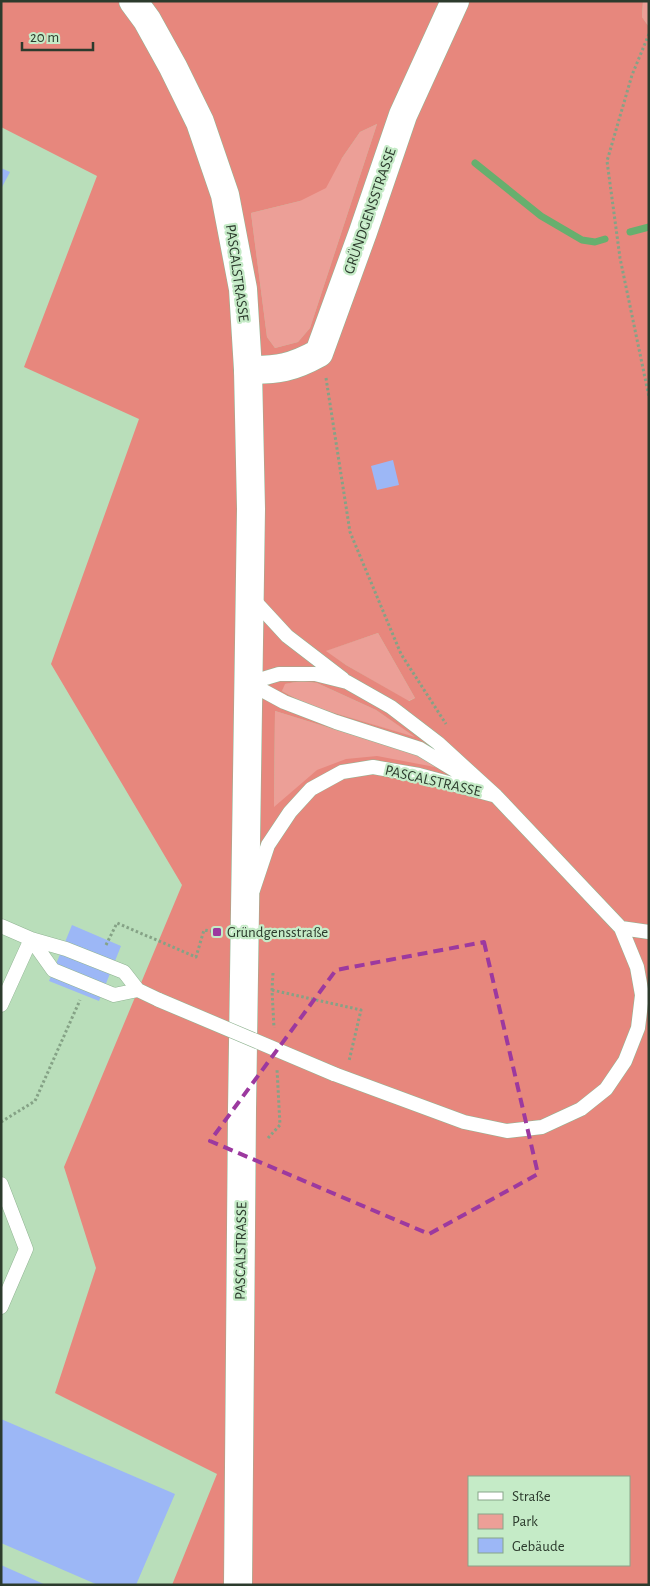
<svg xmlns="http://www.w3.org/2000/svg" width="650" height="1586" font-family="'Alegreya Sans',sans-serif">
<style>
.green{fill:#ec9f97}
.forest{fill:#e7877d;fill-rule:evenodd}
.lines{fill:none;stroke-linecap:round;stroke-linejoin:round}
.stream{stroke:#67af6e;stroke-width:7}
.building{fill:#9cb7f6}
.service-casing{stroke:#91b493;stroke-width:15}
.minor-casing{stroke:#91b493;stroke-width:29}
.tertiary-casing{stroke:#91b493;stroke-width:29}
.path{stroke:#85a286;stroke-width:3;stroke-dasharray:2.5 2.5;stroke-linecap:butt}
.service{stroke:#fff;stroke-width:14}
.minor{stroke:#fff;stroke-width:28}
.tertiary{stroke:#fff;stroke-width:28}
.service-bridge-casing{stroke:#91b493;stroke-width:15;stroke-linecap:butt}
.service-bridge{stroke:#fff;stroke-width:14}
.marked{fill:none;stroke:#9c399f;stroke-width:4;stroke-dasharray:10 6;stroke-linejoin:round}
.poi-dot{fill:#9c399f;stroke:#c5ebc7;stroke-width:2}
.labels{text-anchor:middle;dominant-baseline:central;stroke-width:4.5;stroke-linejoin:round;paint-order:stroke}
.street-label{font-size:15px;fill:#2c3b2d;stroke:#c5ebc7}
.poi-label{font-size:15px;fill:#2c3b2d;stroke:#c5ebc7;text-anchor:start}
</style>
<rect width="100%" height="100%" fill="#b9deba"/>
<path class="green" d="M643 1H649V27L642 17Z
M377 124 310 328 298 342 275 348 267 337 251 213 300 201 342 158 360 132Z
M378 633 415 698 408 701 346 665 325 651Z
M301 681 317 683 376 710 417 738 308 705 282 691 284 684Z
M275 711 414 754 442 768 426 766 274 808Z"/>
<path class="forest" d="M1 1H643L642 17 649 27V1585H172L217 1474 55 1393 96 1268 64 1167 182 885 51 664 139 419 24 367 97 176 1 127ZM377 124 310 328 298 342 275 348 267 337 251 213 300 201 326 188 342 158 360 132ZM378 633 415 698 409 701 346 665 326 651ZM301 681 317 683 376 710 415 737 308 705 282 691 285 684ZM275 711 414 754 440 768 377 756 346 759 317 770 274 807ZM469 1477H629V1565H469Z"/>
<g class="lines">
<path class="stream" d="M475 163 541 216 582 240 595 242 605 239
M630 232 649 227"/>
</g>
<path class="building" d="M1 168 10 172 1 189Z
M393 460 399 485 377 490 371 466Z
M72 925 121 946 99 1001 49 981Z
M1 1419 175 1494 136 1585H98L1 1543Z
M1 1565 46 1585H1Z"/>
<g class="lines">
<g class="service-casing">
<path id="service" d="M251 597 287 636 343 679
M249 683 279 674H315L347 682 391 707 438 743 496 796 621 928 637 967 642 995 638 1028 625 1061 606 1089 581 1109 542 1127 507 1131 464 1122 334 1074
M249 683 284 702 336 722 420 749 466 777
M253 890 268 845 290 812 311 789 342 772 373 767 419 775 493 795
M1 926 31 939 66 949 124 972 138 990 159 1000
M621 928 649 932
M31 939 53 970 114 995 138 990
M1 1005 31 939
M1 1184 26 1249 1 1307"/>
</g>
<g class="minor-casing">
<path id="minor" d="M248 370C278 370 292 368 319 353L363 232 403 115 455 1"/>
</g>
<g class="tertiary-casing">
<path id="tertiary" d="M133 1 147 20 173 67 200 122 225 195 243 289 248 370 251 509 242 1110 238 1585"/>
</g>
<path class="path" d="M649 34 632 75 607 161 620 258 649 397
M326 378 350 532 401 654 446 724
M106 945 117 923 196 957 204 930 217 932
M273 973 272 990 274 1028
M272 990 361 1010 349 1061
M1 1122 35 1101 80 1000
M268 1138 280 1125 277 1069"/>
<use href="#service" class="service"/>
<use href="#minor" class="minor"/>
<use href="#tertiary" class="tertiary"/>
<g class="service-bridge-casing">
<path id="service-bridge" d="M159 1000 334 1074"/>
</g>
<use href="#service-bridge" class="service-bridge"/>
</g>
<path class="marked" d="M484 942 538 1174 429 1234 210 1141 336 970Z"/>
<rect class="poi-dot" x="212" y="927" width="10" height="10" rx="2.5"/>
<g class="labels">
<g class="street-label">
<text transform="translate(370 211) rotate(-71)">GRÜNDGENSSTRASSE</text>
<text transform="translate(237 273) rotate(82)">PASCALSTRASSE</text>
<text transform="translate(433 781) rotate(13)">PASCALSTRASSE</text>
<text transform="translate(241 1251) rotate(-89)">PASCALSTRASSE</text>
</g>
<g class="poi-label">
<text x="227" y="932">Gründgensstraße</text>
</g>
</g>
<rect width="650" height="1586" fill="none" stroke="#2c3b2d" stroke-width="5"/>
<rect x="468" y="1476" width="162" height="90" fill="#c5ebc7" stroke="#88a589"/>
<rect x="478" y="1492" width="25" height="8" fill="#ffffff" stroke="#88a589"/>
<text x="512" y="1501" font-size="15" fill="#2c3b2d">Straße</text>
<rect x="478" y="1514" width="25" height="15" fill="#ec9f97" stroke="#88a589"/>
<text x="512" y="1526" font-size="15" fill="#2c3b2d">Park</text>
<rect x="478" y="1538" width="25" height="15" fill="#9cb7f6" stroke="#88a589"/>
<text x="512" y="1551" font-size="15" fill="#2c3b2d">Gebäude</text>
<path d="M22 42v8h71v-8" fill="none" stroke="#2c3b2d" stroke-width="2.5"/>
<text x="30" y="42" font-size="15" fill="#2c3b2d" stroke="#c5ebc7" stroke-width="4" paint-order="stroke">20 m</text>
</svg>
